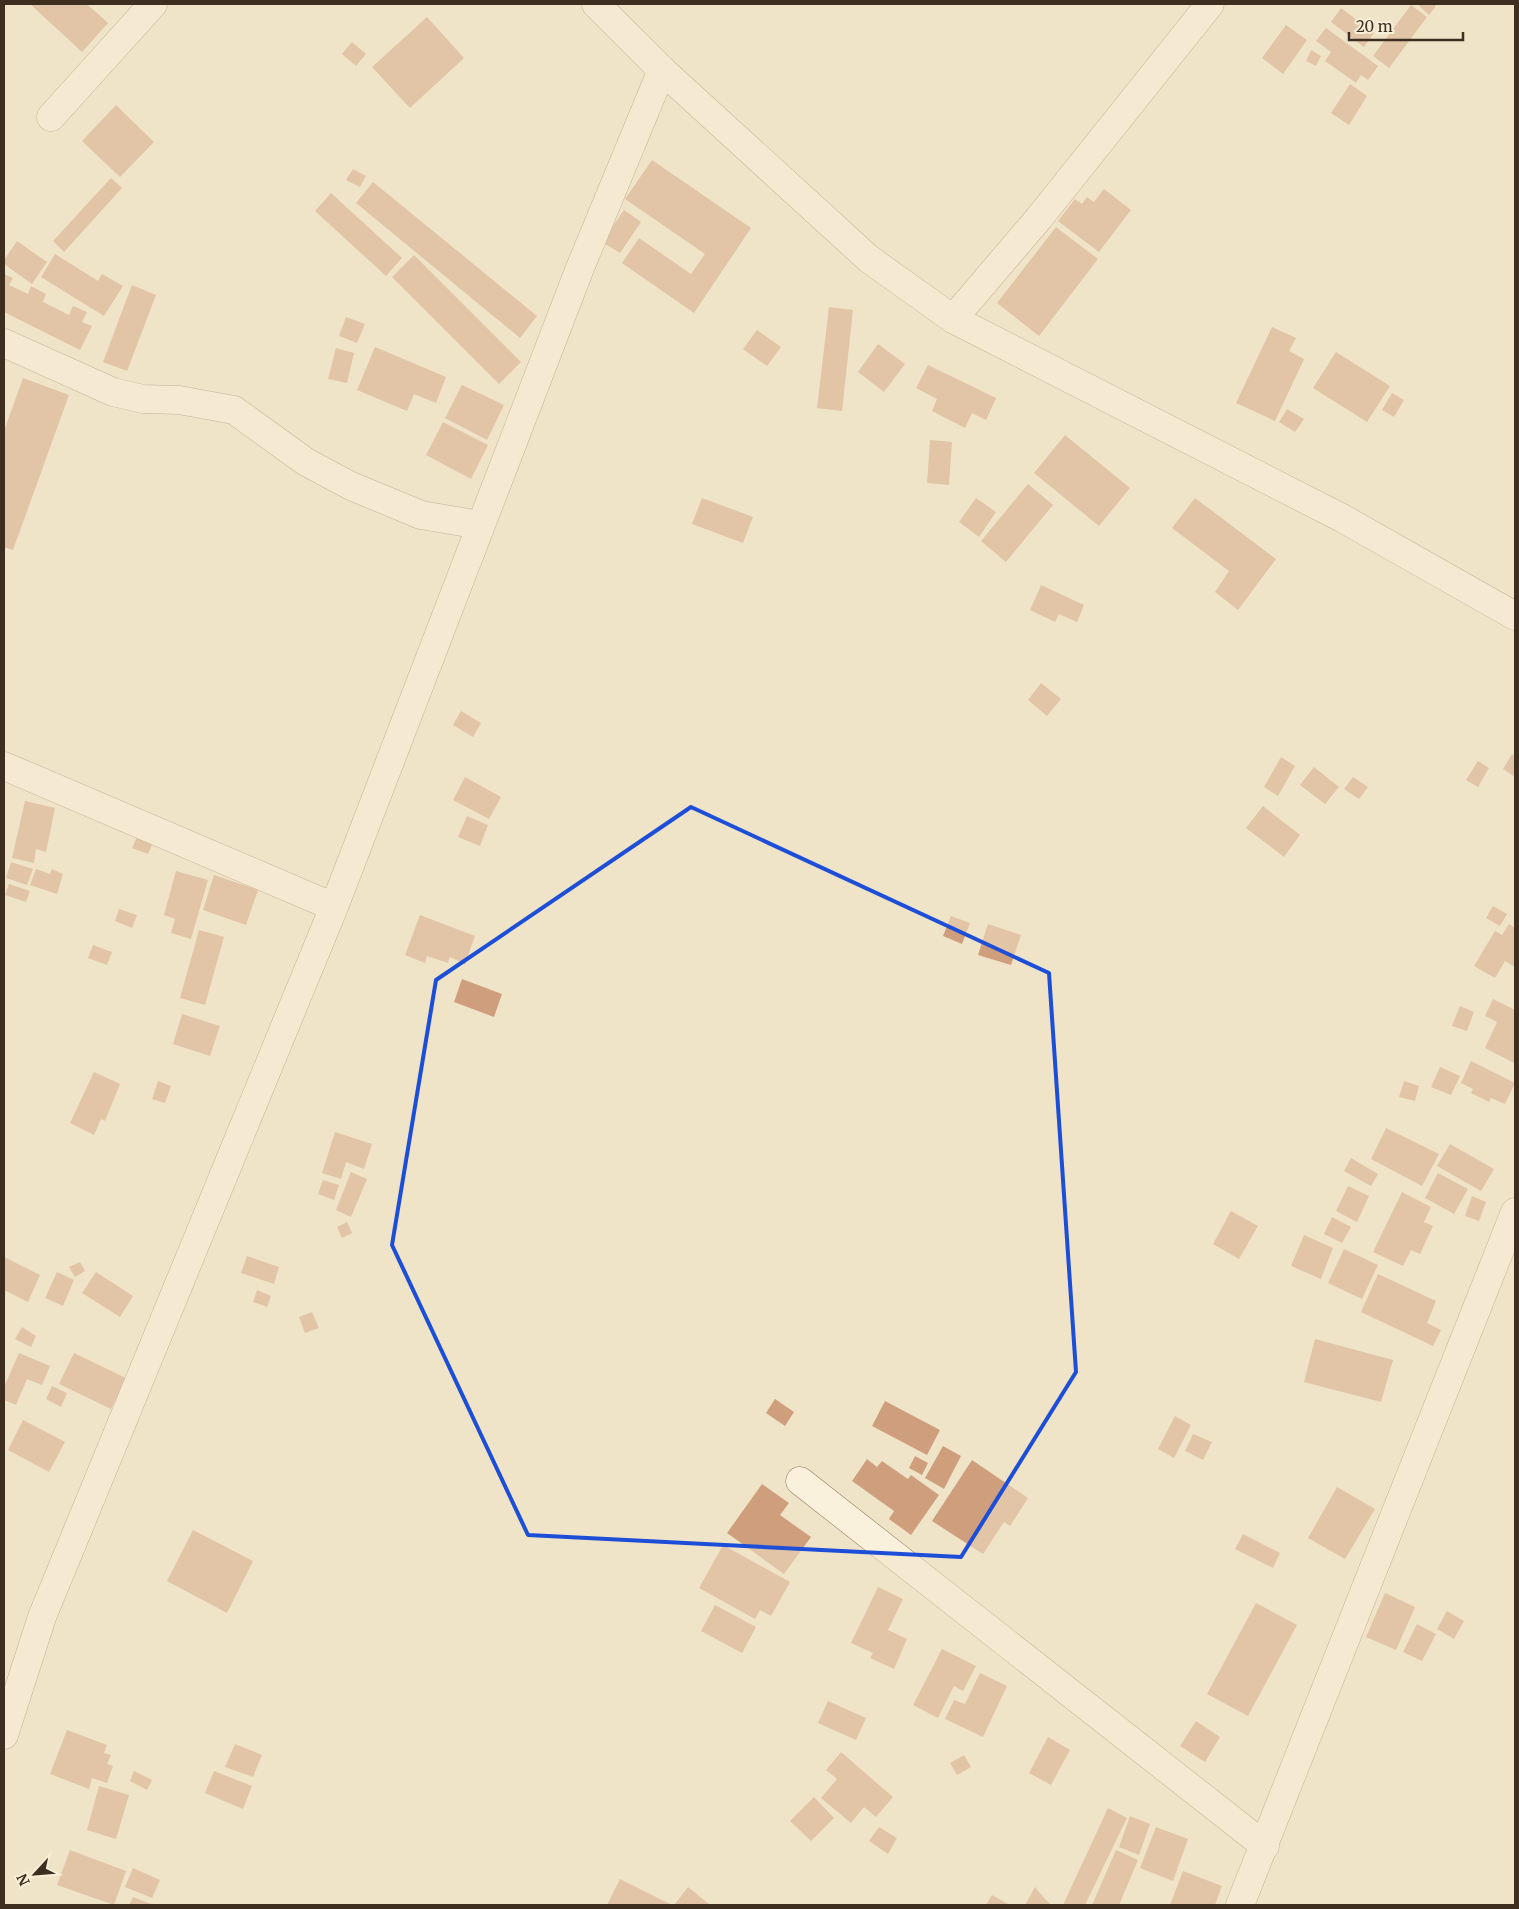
<svg xmlns="http://www.w3.org/2000/svg" width="1519" height="1909" font-family="Merriweather,serif">
<style>
.building{fill:#cf9f7d}
.lines{fill:none;stroke-linecap:round;stroke-linejoin:round}
.minor-casing{stroke:#8d765c;stroke-width:29}
.minor{stroke:#faf1dc;stroke-width:28}
.marked{fill:none;stroke:#1d4ed8;stroke-width:4;stroke-linejoin:round}
</style>
<rect width="100%" height="100%" fill="#f0e4c8"/>
<path class="building" d="M30 4H87L108 23 82 52Z
M1421 4H1434L1436 6 1429 15 1419 6Z
M1411 5 1427 17 1389 68 1373 56Z
M1341 8 1374 33 1364 47 1331 22Z
M427 17 464 58 410 108 372 67Z
M1286 25 1307 40 1283 74 1262 58Z
M1326 28 1378 66 1368 80 1361 75 1356 83 1325 61 1331 52 1316 41Z
M352 42 366 54 356 66 342 54Z
M1311 50 1321 56 1316 66 1306 61Z
M1350 84 1367 96 1349 125 1331 113Z
M116 105 154 142 120 177 82 141Z
M652 160 751 228 694 313 622 263 639 238 691 274 705 254 625 199Z
M353 169 366 176 360 187 346 180Z
M111 178 122 188 64 252 53 241Z
M373 182 537 316 520 338 356 203Z
M1104 189 1131 210 1099 252 1058 221 1075 199 1082 204 1087 197 1094 202Z
M331 193 402 258 386 276 315 211Z
M624 210 641 222 620 253 602 242Z
M1056 227 1098 259 1039 336 997 303Z
M17 241 47 262 32 284 4 264V260Z
M55 254 98 281 102 274 123 286 104 316 41 277Z
M414 255 521 362 499 384 392 277Z
M4 274 13 278 9 285 28 294 31 286 46 294 43 302 69 315 73 306 87 312 82 322 92 326 80 350 4 312Z
M132 285 156 295 127 371 103 362Z
M829 307 853 310 842 411 817 408Z
M346 317 365 324 357 343 339 336Z
M1272 327 1296 338 1289 351 1304 359 1275 421 1236 403Z
M757 330 781 347 767 366 743 349Z
M878 344 905 364 884 392 858 372Z
M375 347 446 377 436 403 414 394 407 411 357 390Z
M336 348 354 353 347 383 328 379Z
M1336 352 1390 386 1367 422 1313 388Z
M928 365 996 398 986 420 972 413 965 428 932 411 937 399 916 388Z
M23 378 69 395 13 550 4 547V431Z
M462 385 504 405 487 440 445 418Z
M1392 393 1404 400 1394 417 1382 410Z
M1287 409 1304 419 1295 432 1279 422Z
M443 422 488 445 471 479 426 455Z
M1065 435 1130 488 1099 526 1034 473Z
M930 440 952 442 949 485 927 483Z
M1028 484 1053 505 1006 562 981 541Z
M702 498 753 517 743 543 692 524Z
M976 498 996 512 979 537 959 522Z
M1195 498 1276 559 1238 610 1215 592 1229 571 1172 528Z
M1041 585 1084 605 1077 622 1059 614 1055 622 1030 610Z
M1041 683 1061 699 1047 716 1028 700Z
M461 711 481 723 473 737 453 725Z
M1512 754 1515 756V777L1503 769Z
M1281 757 1295 766 1278 796 1264 787Z
M1478 761 1489 768 1478 787 1466 780Z
M1314 767 1339 787 1325 804 1300 785Z
M465 777 501 797 489 819 453 800Z
M1353 777 1368 787 1359 799 1344 789Z
M25 801 55 808 46 852 36 849 34 863 12 858Z
M1263 806 1300 835 1284 857 1246 828Z
M467 816 488 825 480 846 458 837Z
M137 837 153 843 148 854 132 848Z
M11 862 33 869 27 885 6 878Z
M36 869 50 874 52 869 63 874 57 894 30 885Z
M176 871 208 880 191 939 171 933 175 919 164 915Z
M214 875 258 890 246 925 203 910Z
M9 884 30 891 26 902 5 895Z
M1493 906 1507 914 1500 926 1486 918Z
M119 909 137 915 132 928 115 921Z
M420 915 475 936 465 964 450 957 448 963 427 956 425 963 405 955Z
M951 916 970 923 962 944 943 936Z
M988 924 1021 935 1011 965 978 955Z
M1509 924 1515 928V967L1505 961 1495 978 1474 966 1495 931 1502 935Z
M199 930 224 937 205 1005 180 998Z
M93 945 112 952 107 965 88 958Z
M462 979 502 994 494 1017 454 1002Z
M1493 999 1515 1010 1514 1063 1485 1048 1497 1022 1485 1016Z
M1460 1006 1474 1012 1467 1031 1452 1026Z
M182 1014 220 1026 210 1056 173 1044Z
M1471 1061 1515 1083 1505 1104 1491 1098 1489 1102 1471 1093 1473 1089 1461 1083Z
M1440 1067 1460 1076 1451 1095 1431 1087Z
M94 1072 120 1084 105 1121 101 1119 94 1135 70 1123Z
M158 1081 171 1086 165 1103 152 1099Z
M1404 1081 1419 1086 1415 1101 1399 1097Z
M1386 1128 1439 1154 1422 1186 1371 1159Z
M335 1132 372 1144 364 1169 346 1162 341 1179 322 1173Z
M1450 1144 1494 1169 1481 1191 1437 1166Z
M1351 1158 1378 1174 1371 1186 1344 1171Z
M351 1172 367 1179 351 1217 336 1210Z
M1438 1173 1468 1189 1454 1214 1425 1198Z
M323 1180 339 1185 334 1200 318 1194Z
M1348 1186 1369 1196 1357 1222 1336 1211Z
M1402 1192 1431 1207 1424 1222 1433 1226 1420 1254 1411 1250 1403 1266 1373 1252Z
M1472 1196 1486 1202 1479 1221 1465 1216Z
M1231 1211 1258 1226 1239 1259 1213 1244Z
M1332 1217 1351 1227 1342 1243 1324 1234Z
M347 1222 352 1233 342 1238 337 1227Z
M1304 1235 1333 1248 1321 1279 1291 1266Z
M1344 1249 1378 1265 1362 1299 1328 1283Z
M247 1256 279 1267 274 1284 241 1273Z
M4 1257 40 1275 28 1302 4 1290Z
M80 1262 85 1271 75 1277 69 1267Z
M57 1272 74 1280 63 1306 45 1298Z
M96 1272 133 1296 120 1317 82 1293Z
M1378 1274 1436 1301 1427 1323 1441 1330 1433 1346 1361 1312Z
M257 1290 271 1296 267 1307 253 1302Z
M312 1312 319 1328 305 1333 299 1317Z
M22 1327 36 1336 31 1347 15 1339Z
M1315 1339 1393 1360 1381 1402 1304 1382Z
M19 1353 50 1366 42 1385 27 1379 16 1405 4 1400V1387Z
M74 1353 126 1378 111 1409 59 1384Z
M52 1386 67 1393 61 1407 46 1399Z
M775 1399 794 1412 785 1426 766 1413Z
M885 1401 940 1430 927 1455 872 1426Z
M1175 1416 1191 1425 1174 1458 1158 1449Z
M23 1420 65 1442 49 1472 8 1450Z
M1193 1434 1212 1442 1203 1460 1185 1451Z
M943 1446 961 1456 944 1489 925 1478Z
M915 1456 928 1463 922 1475 909 1468Z
M867 1459 877 1467 882 1461 908 1479 911 1475 939 1495 911 1535 889 1519 894 1511 852 1481Z
M972 1460 1028 1498 1010 1526 1004 1522 983 1554 932 1521Z
M762 1484 789 1503 780 1515 811 1537 784 1574 727 1533Z
M1337 1487 1375 1509 1345 1559 1308 1538Z
M193 1530 253 1561 227 1613 167 1581Z
M1243 1534 1280 1553 1273 1568 1235 1549Z
M723 1545 790 1582 771 1616 760 1610 755 1619 699 1588Z
M878 1587 903 1599 888 1630 907 1639 894 1669 870 1658 873 1653 851 1643Z
M1385 1593 1415 1607 1396 1650 1366 1637Z
M1256 1603 1297 1625 1248 1716 1207 1694Z
M715 1605 756 1627 742 1653 701 1631Z
M1447 1611 1464 1621 1454 1639 1437 1629Z
M1417 1624 1436 1634 1422 1661 1403 1652Z
M942 1649 976 1666 963 1691 954 1686 938 1718 913 1705Z
M980 1673 1007 1686 983 1737 945 1719 954 1700 965 1704Z
M828 1701 866 1718 856 1740 818 1723Z
M1196 1721 1220 1737 1205 1762 1180 1746Z
M67 1730 107 1745 104 1753 111 1755 107 1764 113 1766 107 1783 92 1778 89 1789 50 1774Z
M1048 1737 1070 1750 1051 1785 1029 1773Z
M235 1744 262 1755 253 1777 225 1767Z
M841 1752 893 1797 876 1817 864 1807 851 1823 821 1798 837 1779 826 1770Z
M964 1755 971 1767 957 1775 950 1763Z
M134 1771 152 1780 147 1790 130 1781Z
M214 1771 252 1786 243 1809 205 1793Z
M99 1786 129 1795 116 1839 87 1830Z
M814 1797 834 1818 811 1841 790 1821Z
M1108 1808 1127 1818 1085 1905H1063Z
M1130 1816 1150 1824 1139 1855 1119 1847Z
M879 1827 897 1838 888 1854 869 1841Z
M1156 1827 1188 1839 1173 1881 1140 1868Z
M70 1850 126 1871 114 1905 57 1885Z
M1116 1850 1138 1860 1119 1905H1092Z
M133 1868 160 1880 152 1898 125 1887Z
M1183 1871 1222 1886 1215 1905H1170Z
M620 1879 672 1905H607Z
M688 1887 710 1905H676L675 1904Z
M1035 1887 1044 1898 1051 1905H1025Z
M992 1895 1010 1905H986Z
M133 1897 154 1905H129Z"/>
<g class="lines">
<g class="minor-casing">
<path id="minor" d="M596 4 662 70 869 259 953 319 1342 518 1515 616
M51 117 153 4
M953 319 1039 218 1210 4
M4 343 113 392 143 399 179 400 234 410 306 462 351 486 421 515 480 525
M4 766 334 907
M800 1481 1265 1846
M4 1735 42 1617 334 907 580 268 662 70
M1240 1905 1515 1212"/>
</g>
<use href="#minor" class="minor"/>
</g>
<path d="M0 0H1519V1909H0ZM691 807 1049 973 1076 1372 961 1557 528 1535 392 1245 436 980Z" fill="#f0e4c8" fill-opacity=".55" fill-rule="evenodd"/>
<path class="marked" d="M691 807 1049 973 1076 1372 961 1557 528 1535 392 1245 436 980Z"/>
<rect width="1519" height="1909" fill="none" stroke="#3d2e20" stroke-width="10"/>
<g transform="translate(35 1874) rotate(244)" stroke="#f7eed8" stroke-width="4" paint-order="stroke">
<path d="M0-4L9 19L0 12L-9 19Z" fill="#3d2e20"/>
<text y="-8" font-size="14" font-weight="bold" text-anchor="middle" fill="#3d2e20">N</text>
</g>
<path d="M1349 32v8h114v-8" fill="none" stroke="#3d2e20" stroke-width="2.5"/>
<text x="1356" y="32" font-size="15" fill="#3d2e20" stroke="#f7eed8" stroke-width="4" paint-order="stroke">20 m</text>
</svg>
